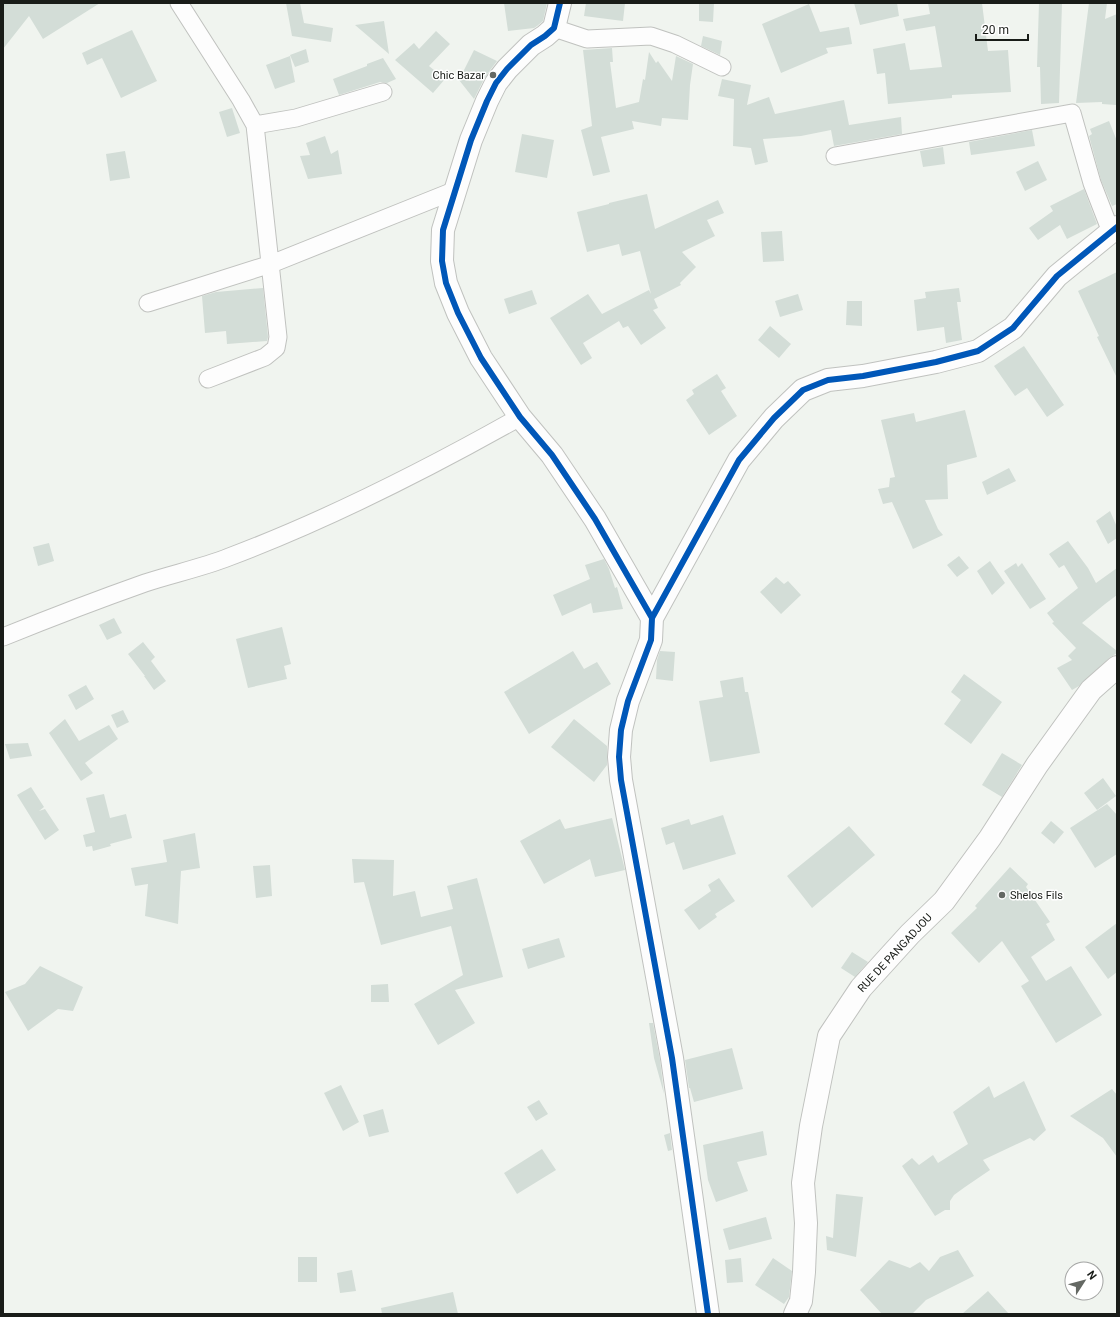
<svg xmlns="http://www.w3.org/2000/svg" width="1120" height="1317" font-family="Roboto,sans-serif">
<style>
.building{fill:#d3ddd7}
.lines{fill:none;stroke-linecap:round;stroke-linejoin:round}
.street-casing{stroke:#c0c2bf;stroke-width:19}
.secondary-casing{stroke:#c0c2bf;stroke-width:24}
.street{stroke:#fdfdfd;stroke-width:17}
.secondary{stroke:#fdfdfd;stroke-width:22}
.cycleway-casing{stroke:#fff;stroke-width:8}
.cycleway{stroke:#0057b8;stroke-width:6}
.poi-dot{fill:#646863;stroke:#fff;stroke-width:1.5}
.labels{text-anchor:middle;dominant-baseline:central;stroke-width:3;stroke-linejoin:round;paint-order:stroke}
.poi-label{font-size:11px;fill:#191c18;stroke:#fff;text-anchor:end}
.street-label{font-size:11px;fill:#191c18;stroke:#fff}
</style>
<rect width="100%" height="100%" fill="#f0f4ef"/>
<path class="building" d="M3 3H100L43 39 29 16 3 49Z
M286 3H300L304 23 333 28 331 42 292 36Z
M504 3H547L543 21 537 26 534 28 508 31Z
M586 3H625L623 21 584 16Z
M699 3H714L713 22 699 21Z
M854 3H897L899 16 860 25Z
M928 3H982L988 51 1008 50 1011 92 952 95V98L888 104 885 73 877 74 873 49 905 43 910 70 942 67 935 26 906 31 903 19 930 14Z
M1039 3H1062L1059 103 1041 104 1040 67H1037Z
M1089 3H1107L1105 19 1117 14V79L1116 105 1102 104V102L1076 103Z
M809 4 820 32 849 27 852 44 826 48 828 53 781 73 762 24Z
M384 21 389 54 355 25Z
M132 30 157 81 121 98 102 58 87 65 82 53Z
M436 31 450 44 429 66 445 79 433 93 395 60 414 43 419 49Z
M703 36 722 41 720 55 701 46Z
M612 48 613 62H610L616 108 639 102 643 79 645 80 649 52 656 63 658 61 672 81 676 56 693 64 690 85 688 120 662 118 661 126 632 121 634 129 601 137 610 172 593 176 581 130 592 126 583 50Z
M306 49 309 62 295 67 290 55Z
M474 50 497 61 485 77 474 99 459 80Z
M290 56 295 82 275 89 266 65Z
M383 58 396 79 387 83 380 82 339 95 333 79 367 66V64Z
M722 79 751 85 747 105 769 97 775 114 844 100 849 125 901 117 902 134 834 146 831 130 801 136 763 139 768 162 755 165 751 148 733 146 734 99 718 96Z
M232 108 240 133 227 137 219 112Z
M1109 121 1117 141V204L1112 206 1101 180 1089 136 1092 134 1090 129Z
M1032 130 1035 146 971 155 969 142Z
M522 134 554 140 547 178 515 172Z
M325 136 331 154 338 150 342 174 308 179 300 156 310 155 306 143Z
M943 147 945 164 923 167 920 151Z
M125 151 130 178 110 181 106 154Z
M1038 161 1047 180 1025 191 1016 172Z
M1084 189 1097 224 1067 239 1060 225 1038 240 1029 228 1053 211 1050 206Z
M647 194 655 229 718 200 724 213 707 220 715 236 682 252 696 267 680 283 681 285 654 299 658 308 653 310 666 328 641 345 628 326 623 328 619 321 583 343 592 358 581 365 550 318 588 294 602 314 649 290 651 294 640 251 622 256 619 244 587 252 577 212 609 204V203Z
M782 231 784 261 763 262 761 232Z
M1117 272V378L1097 337 1099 336 1078 291Z
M263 288 268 337 267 341 227 344 226 331 205 333 202 296 216 292Z
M959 288 961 302H957L962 340 946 343 944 327 917 331 914 300 926 298 925 292Z
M532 290 537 304 509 314 504 299Z
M798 294 803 310 780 317 775 301Z
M847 301H862V326L846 325Z
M770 326 791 344 779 358 758 340Z
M1024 346 1064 405 1047 417 1027 388 1015 396 994 366Z
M717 374 726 388 721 391 737 416 709 435 686 400 694 394 692 390Z
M965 410 977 457 947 465 948 499 925 500 938 529 943 535 913 549 892 502 883 504 878 489 889 487 890 478 895 477 881 420 914 413 916 422Z
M1009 468 1016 481 987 495 982 482Z
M1110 511 1117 527V538L1108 544 1096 521Z
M1068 541 1088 568 1096 583 1117 568V595L1105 604 1082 623 1117 651V653L1109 658 1079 686 1072 690 1057 668 1072 660 1068 656 1076 648 1052 623 1054 622 1047 613 1078 588 1064 565 1059 568 1049 554Z
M49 543 54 561 38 566 33 547Z
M959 556 969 568 957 577 947 565Z
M604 559 609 569 615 588 617 587 623 609 593 613 591 603 562 616 553 595 590 579 585 565Z
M990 561 1005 583 992 595 977 571Z
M1016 563 1018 567 1022 563 1046 599 1030 609 1004 571Z
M776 577 784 584 788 581 801 595 781 614 760 592Z
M114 618 122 633 107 640 99 625Z
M282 627 291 664 284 666 287 679 248 688 236 639Z
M143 642 155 657 151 661 166 681 154 690 144 676H145L128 654Z
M573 651 584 669 597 662 611 684 529 734 504 692Z
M660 651 675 652 673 681 656 679 657 660Z
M964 674 1002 702 971 744 944 724 961 700 951 692Z
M743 677 745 692H748L760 753 710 762 699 701 723 697 720 681Z
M86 685 94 699 76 710 68 695Z
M123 710 129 722 117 728 111 715Z
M65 719 79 741 109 725 118 739 85 763 93 773 81 781 49 733Z
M574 719 607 746V765L594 782 551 747Z
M28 743 32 756 10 759 5 744Z
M1002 753 1022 765 1002 797 982 785Z
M1103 778 1116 796 1097 810 1084 793Z
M31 787 44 807 39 811 45 809 59 830 45 840 17 795Z
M104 794 110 818 126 814 132 838 110 844 111 846 93 851 92 846 86 847 83 835 95 832 86 798Z
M1107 804 1117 815V854L1095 868 1070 828Z
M723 815 736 854 683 870 674 842 666 845 661 828 689 819 691 825Z
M612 818 625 870 595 877 590 859 544 884 520 841 560 819 565 829Z
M1051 821 1064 832 1054 844 1041 833Z
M849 826 875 855 812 908 787 876Z
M195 833 200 868 181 871 178 924 145 916 148 884 135 886 131 868 167 862 163 840Z
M352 859 394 860 393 896 415 891 421 917 453 909 447 886 477 878 503 977 455 990 475 1023 438 1045 414 1004 463 975 451 926 381 945 364 882 354 883Z
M270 865 272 896 256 898 253 866Z
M1010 867 1028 884 1026 887 1050 922 1046 924 1055 940 1031 957 1046 981 1071 966 1102 1015 1056 1043 1021 986 1029 981 1002 941 979 963 951 933 977 908 975 906Z
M719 878 735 901 715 914 717 917 699 930 684 910 711 891 708 885Z
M1117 923V972L1108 979 1085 947Z
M559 938 565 957 528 969 522 949Z
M852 952 868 962 855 977 841 968Z
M40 966 83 987 73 1011 58 1009 28 1031 5 992 25 984Z
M388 984 389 1002H371V985Z
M649 1023H653L660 1060 664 1094 654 1058Z
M732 1048 743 1089 694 1102 690 1088H689L685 1060Z
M1024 1081 1046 1130 1034 1141 1030 1138 983 1160 990 1170 965 1187 954 1195 950 1201V1210H945L935 1216 902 1166 912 1158 919 1165 933 1155 938 1163 968 1144 953 1112 989 1086 994 1098Z
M341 1085 359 1122 343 1131 324 1093Z
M1112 1089 1117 1095V1157L1103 1138 1070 1116Z
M539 1100 548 1114 536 1121 527 1107Z
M383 1109 389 1132 369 1137 363 1115Z
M763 1131 767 1155 737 1162 748 1191 716 1202 708 1180 703 1145Z
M670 1133 672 1150 668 1151 664 1135Z
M542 1149 556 1170 517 1194 504 1173Z
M836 1194 863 1197 856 1257 827 1250 826 1236 833 1238Z
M766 1217 772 1239 729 1250 723 1229Z
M958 1250 974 1276 926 1300 912 1314H882L860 1290 889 1260 910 1268 920 1262 929 1271 940 1257Z
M298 1257H317V1282H298Z
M741 1258 743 1282 727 1283 725 1260Z
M773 1258 792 1271 789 1297 784 1304 755 1285Z
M352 1270 356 1291 340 1293 337 1273Z
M988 1291 1009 1314H962L979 1299Z
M453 1292 458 1314H382L381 1308Z"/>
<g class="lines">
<g class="street-casing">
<path id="street" d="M179 3 241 100 255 125 296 118 383 92
M554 28 587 39 651 36 675 44 722 67
M835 156 1072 113 1092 183 1111 232
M148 303 271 264 456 190
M208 379 265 357 276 348 278 337 255 125
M3 637C50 618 97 600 145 583 172 574 201 568 229 557 330 519 426 470 520 417"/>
</g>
<g class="secondary-casing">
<path id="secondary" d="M560 3 554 28 545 36 531 45 507 69 496 83 487 101 471 140 443 230 442 261 446 283 458 313 481 358 520 417 552 455 595 519 652 618
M708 1314 672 1058 621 780 619 757 621 730 628 701 651 640 652 618 739 460 774 418 803 390 828 380 863 376 936 362 978 351 1013 328 1057 276 1117 227
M795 1314 801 1301 804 1272 806 1223 803 1183 811 1126 829 1036 861 988 910 934 944 901 990 838 1037 765 1091 690 1117 667"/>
</g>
<use href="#street" class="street"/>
<use href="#secondary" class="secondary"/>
<g class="cycleway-casing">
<path id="cycleway" d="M560 3 554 28 545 36 531 45 507 69 496 83 487 101 471 140 443 230 442 261 446 283 458 313 481 358 520 417 552 455 595 519 652 618
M708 1314 672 1058 621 780 619 757 621 730 628 701 651 640 652 618 739 460 774 418 803 390 828 380 863 376 936 362 978 351 1013 328 1057 276 1117 227"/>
</g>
<use href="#cycleway" class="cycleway"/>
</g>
<g class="poi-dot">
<circle cx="493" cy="75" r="4"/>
<circle cx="1002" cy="895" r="4"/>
</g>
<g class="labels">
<g class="poi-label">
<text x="485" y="75">Chic Bazar</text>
<text x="1010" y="895" text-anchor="start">Shelos Fils</text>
</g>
<g class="street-label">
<text transform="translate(895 953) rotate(-47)">RUE DE PANGADJOU</text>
</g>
</g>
<rect width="1120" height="1317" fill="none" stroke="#191c18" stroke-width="8"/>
<g transform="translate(1084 1281) rotate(54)"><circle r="19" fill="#ffffff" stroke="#a3a4a3"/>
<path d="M0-3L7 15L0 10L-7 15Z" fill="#646863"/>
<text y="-6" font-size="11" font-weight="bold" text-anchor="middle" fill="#191c18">N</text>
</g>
<path d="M976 34v6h52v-6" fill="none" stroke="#191c18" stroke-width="2"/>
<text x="982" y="34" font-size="12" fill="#191c18" stroke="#ffffff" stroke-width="3" paint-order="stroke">20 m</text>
</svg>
